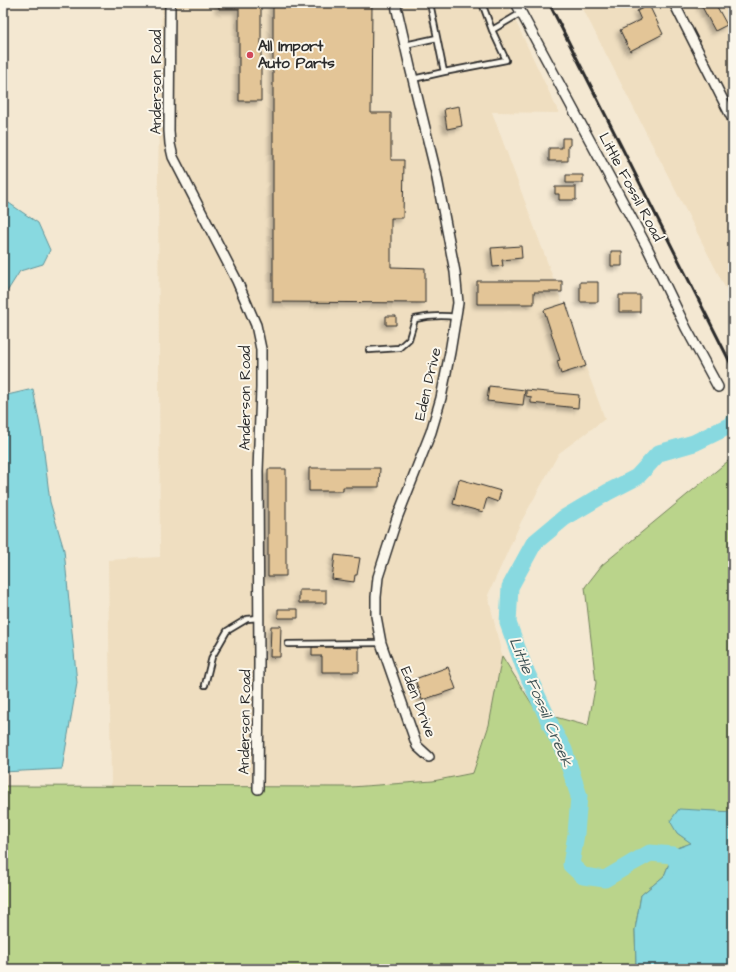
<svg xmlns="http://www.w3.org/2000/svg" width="736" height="972" font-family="'Architects Daughter',sans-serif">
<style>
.built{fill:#efdec0}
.green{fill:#bad48b;stroke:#72805b}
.water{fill:#88d9e0;stroke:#639398}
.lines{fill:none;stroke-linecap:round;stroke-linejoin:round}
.river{stroke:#88d9e0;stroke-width:17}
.building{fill:#e3c597;stroke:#2b2b2b;filter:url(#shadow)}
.lane-casing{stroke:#2b2b2b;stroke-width:8}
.street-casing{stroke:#2b2b2b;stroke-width:12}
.lane{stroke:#fbf7ec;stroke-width:4.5}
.street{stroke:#fbf7ec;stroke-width:9}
.rail{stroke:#2b2b2b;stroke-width:3}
.poi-dot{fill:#d1495b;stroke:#fbf7ec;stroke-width:1.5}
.labels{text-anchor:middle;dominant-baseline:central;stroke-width:4;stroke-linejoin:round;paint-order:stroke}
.poi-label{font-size:15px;font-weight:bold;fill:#2b2b2b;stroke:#fbf7ec;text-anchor:start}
.street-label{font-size:15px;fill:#2b2b2b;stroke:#fbf7ec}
.water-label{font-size:16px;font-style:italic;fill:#425658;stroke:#fbf7ec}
</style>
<defs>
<filter id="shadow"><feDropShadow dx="-3.5" dy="3.5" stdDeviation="2" flood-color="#0004"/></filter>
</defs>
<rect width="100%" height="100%" fill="#f4e8d2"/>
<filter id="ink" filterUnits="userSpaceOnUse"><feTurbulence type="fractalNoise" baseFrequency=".025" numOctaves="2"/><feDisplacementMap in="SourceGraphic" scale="8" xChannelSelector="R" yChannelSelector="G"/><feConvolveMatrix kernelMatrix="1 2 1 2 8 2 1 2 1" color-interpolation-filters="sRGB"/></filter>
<g filter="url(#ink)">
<path class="built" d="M162 3H507L559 113 492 112 605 419 559 453 521 522 488 595 502 656 489 725 473 773 433 781 351 787 111 786 108 560 160 557 158 173Z
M580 3H733V303Z"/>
<path class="green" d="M733 457V812L679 810 677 833 692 843 675 849 664 876 641 895 635 930 636 964 637 969H3V786L351 787 433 781 473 773 489 725 502 656 537 712 588 726 596 683 585 587 602 565Z"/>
<path class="water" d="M3 199 38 223 50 250 43 264 20 271 3 298Z
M33 389 42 436 50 502 64 550 77 683 62 769 3 772V396Z
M679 809 733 812V969H637L636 964 635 930 641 895 664 876 675 849 691 843 677 833 670 821Z"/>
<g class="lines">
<path class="river" d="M684 876 673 855 650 853 632 863 605 879 583 876 571 865 576 834 579 796 564 750 554 732 524 667 508 623 510 587 534 543 564 518 608 492 637 477 659 453 694 443 731 425 733 422"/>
</g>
<path class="building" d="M219 3H261V101H239V9H219Z
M273 3H372L371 113H391V160H404L403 218H391V267L425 268V303L273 302Z
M700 3H715L727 25 715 31Z
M649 5 663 34 630 51 620 30 641 20 637 11Z
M459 106 462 126 447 129 444 109Z
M562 138H570V146H568V161H549V148H562Z
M566 175H583V183H566Z
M555 187H576V200H559V194H555Z
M521 246 522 258 502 260 503 266 493 267 491 248Z
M611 251H622V266H611Z
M477 281H562V292H534V304H477Z
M580 282H598V302H580Z
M619 295H640V312H619Z
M566 303 586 366 561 374 557 361 560 360 544 310Z
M386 316H396V325H386Z
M489 386 525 390 523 405 487 401Z
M526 390 579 395 578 408 531 403V397L526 396Z
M309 468H380L379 487H343V491H309Z
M268 469H286V576H268Z
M459 479 501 491 498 502 487 498 483 512 453 504Z
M335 555 360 558 357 575H355L354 582 332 579Z
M299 590H326V603H299Z
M278 609H298V618H278Z
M271 626H281L280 657H270Z
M312 647H359V672H322V656H312Z
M448 667 456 689 422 700 415 679Z"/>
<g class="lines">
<g class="lane-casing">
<path id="lane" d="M430 3 444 72 506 60 492 30 482 3
M492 30 521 13
M405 45 437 38
M413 79 444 72
M369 350 399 348 409 339 415 319C428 316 442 315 456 317
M288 644 381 643
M205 685 212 657 227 631 247 619 259 618"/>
</g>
<g class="street-casing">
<path id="street" d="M170 3 169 131 170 144 173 157 237 281 256 325 261 349V388L258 471 259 663 258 789
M396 3 397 10 410 67 436 173 455 272 458 303 450 352 441 398 431 432 397 518 378 577 376 597V616L381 643 417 746 429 757
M516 3 646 245 686 328 718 387
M674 3 733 120"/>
</g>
<use href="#lane" class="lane"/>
<use href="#street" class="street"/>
<path class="rail" d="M549 3 733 368"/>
</g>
</g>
<circle class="poi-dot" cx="250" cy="55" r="4"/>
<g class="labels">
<g class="poi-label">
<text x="258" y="46">All Import<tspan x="258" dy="17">Auto Parts</tspan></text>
</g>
<g class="street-label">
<text transform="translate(156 82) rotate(-90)">Anderson Road</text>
<text transform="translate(631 187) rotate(62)">Little Fossil Road</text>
<text transform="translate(428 384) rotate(-77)">Eden Drive</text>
<text transform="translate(245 398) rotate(-90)">Anderson Road</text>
<text transform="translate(418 702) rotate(69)">Eden Drive</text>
<text transform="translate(245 722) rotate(-89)">Anderson Road</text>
</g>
<g class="water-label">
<text transform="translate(541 702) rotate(67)">Little Fossil Creek</text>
</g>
</g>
<rect width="736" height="972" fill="none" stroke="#fbf7ec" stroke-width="16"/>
<rect x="8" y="8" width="720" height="956" fill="none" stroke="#2b2b2b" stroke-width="1.5" filter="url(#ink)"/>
</svg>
